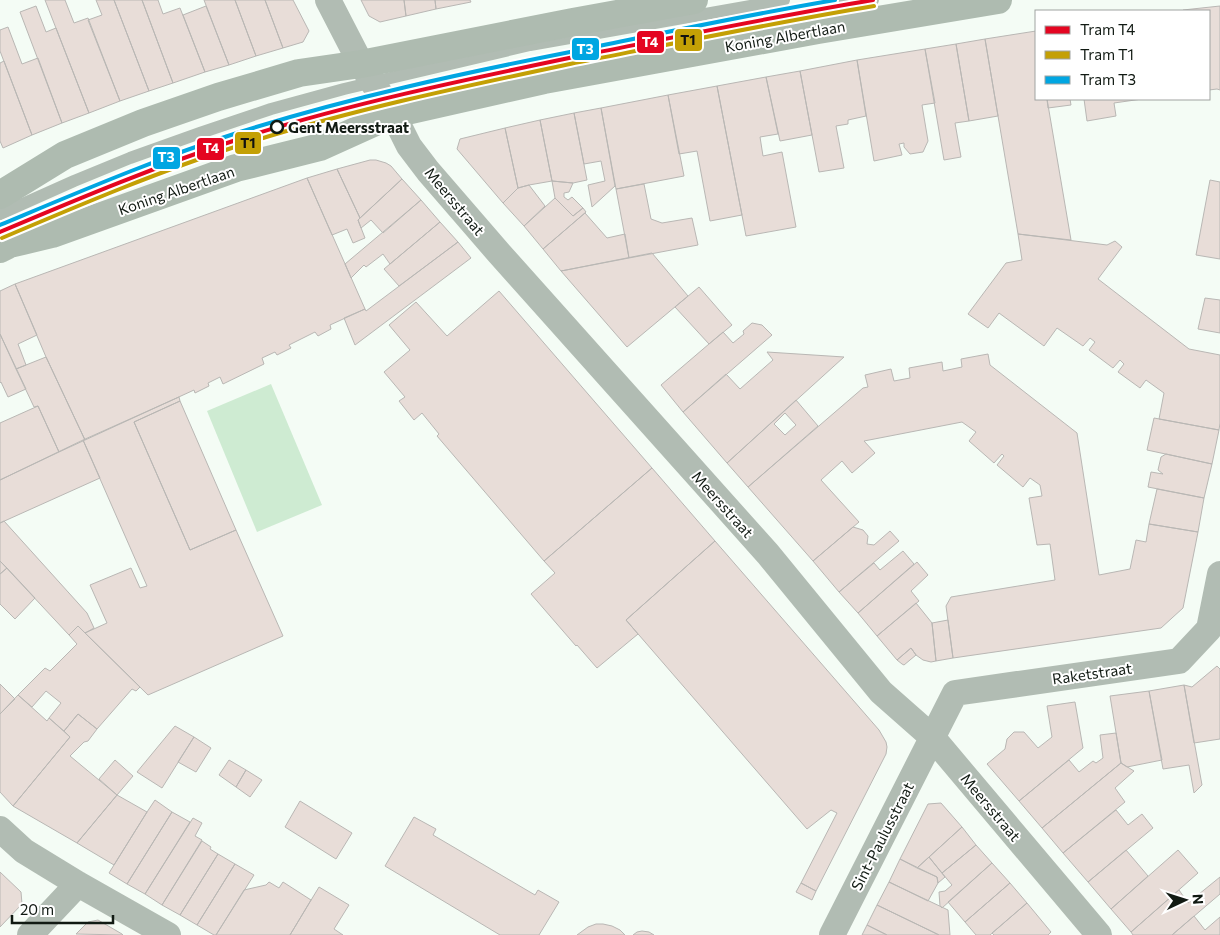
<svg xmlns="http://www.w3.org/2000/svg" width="1220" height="935" font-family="Commissioner,sans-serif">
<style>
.green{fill:#ceebd2}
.building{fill:#e8ddd8;stroke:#b9b7b4;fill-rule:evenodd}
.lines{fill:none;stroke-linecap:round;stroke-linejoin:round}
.lane{stroke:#b1bcb3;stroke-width:12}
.street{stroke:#b1bcb3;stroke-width:26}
.secondary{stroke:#aebbb0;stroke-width:28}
.tram-1-casing{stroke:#fff;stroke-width:8}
.tram-2-casing{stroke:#fff;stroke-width:8}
.tram-3-casing{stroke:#fff;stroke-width:8}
.tram-1{stroke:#e40521;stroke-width:4}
.tram-2{stroke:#c4a005;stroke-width:4}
.tram-3{stroke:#00a6e2;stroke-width:4}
.stop-dot{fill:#fff;stroke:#111a13;stroke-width:2.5}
.labels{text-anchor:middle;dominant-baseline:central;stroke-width:4;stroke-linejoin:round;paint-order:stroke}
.street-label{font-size:15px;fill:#111a13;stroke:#fff}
.stop-label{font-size:15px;font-weight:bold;fill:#111a13;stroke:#fff;text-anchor:start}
.line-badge{stroke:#fff;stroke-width:2}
.badge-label{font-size:14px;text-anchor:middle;font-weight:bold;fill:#fff}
.pale-badge-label{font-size:14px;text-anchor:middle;font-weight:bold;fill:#111}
</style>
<rect width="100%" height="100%" fill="#f4fcf5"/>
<path class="green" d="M271 384 322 505 257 532 207 411Z"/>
<path class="building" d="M45 0H65L74 23 88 18 120 101 89 113Z
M96 0H114L149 91 120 101 88 20 102 15Z
M114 0H142L173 83 149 91Z
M142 0H158L163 14 180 8 205 72 173 83Z
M204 0H235L256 56 229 65Z
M235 0H265L283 48 256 56Z
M265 0H293L309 31 303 42 283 48Z
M361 0H404L406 16 380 22 369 16Z
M404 0H435L436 9 406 16Z
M435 0H470L471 2 436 9Z
M36 6 46 32 56 28 89 113 62 123 20 12Z
M206 6 229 65 205 72 183 15Z
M1220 6V90L1217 89 1209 90V11H1183V10Z
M8 27 22 64 38 58 62 123 32 135 0 51V30Z
M1036 31V99H1047L1071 240 1018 234 985 39Z
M985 39 998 116 969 121 956 44Z
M956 44 969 121 955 123 961 157 944 160 925 49Z
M925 49 935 103 922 105 928 141 923 152 910 154 904 147V143L899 144 902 155 874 161 857 60Z
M857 60 866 116 848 120V124L836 126 844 168 819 172 800 71Z
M4 61 32 135 3 148 0 141V63Z
M800 71 812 135 780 141 766 77Z
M766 77 778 134 760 137 763 156 782 152 796 227 746 236 717 86Z
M717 86 742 215 710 221 697 151 679 154 668 95Z
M668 95 684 176 616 189 601 108Z
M1047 99H1070L1071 105 1048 108Z
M1084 99H1142L1114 103 1116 116 1087 121Z
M601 108 615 186 592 207 588 185 605 181 601 161 584 164 574 113Z
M574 113 587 180 573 183 552 181 540 120Z
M540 120 552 181 529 185 518 188 505 128Z
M505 128 518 188 503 203 457 149 460 139Z
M370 160H376L386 163 391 166 402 179 360 218 337 169Z
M337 169 360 218 358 220 365 238 353 243 347 229 332 235 307 178Z
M307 178 365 309 330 325 331 329 318 336 315 332 289 345 291 348 277 355 275 352 262 358 264 364 223 384 220 377 208 383 209 386 195 393 194 390 85 440 46 357 15 284Z
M402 179 421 200 383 233 371 220 361 228 358 220Z
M1210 180 1220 182V259L1196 255Z
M552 181 573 183 569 192 564 193V197L568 200 572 197 583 208 573 216 555 198Z
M644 184 651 219 662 223 692 218 698 245 629 258 616 189Z
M529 185 545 206 524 226 503 203 518 188Z
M555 198 573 216 583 208 586 212 543 249 524 226Z
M421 200 440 222 390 264 383 254 366 267 364 265 351 278 345 264Z
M585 213 607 238 625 234 629 258 561 271 543 249Z
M440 222 458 242 399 286 384 269Z
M1018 234 1107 245 1115 241 1122 247 1098 279 1189 349 1220 355V423L1219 430 1159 419 1164 393 1146 380 1140 388 1118 372 1124 364 1120 360 1113 368 1089 350 1095 342 1090 338 1083 346 1057 328 1044 346 999 313 988 328 968 314 1006 263 1022 260Z
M458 242 471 258 355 345 344 318 365 309 366 311Z
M652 253 688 296 627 347 561 271Z
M15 284 37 335 18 344 26 365 16 369 0 334V291Z
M699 287 732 325 709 344 675 307Z
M499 291 652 468 544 561 437 436 439 434 422 413 414 420 399 401 405 397 384 372 410 350 389 325 416 302 447 336Z
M1205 298 1220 300V333L1198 329Z
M752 323 762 325 772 335 683 412 661 385 723 332 733 343 744 334 743 331Z
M0 334 26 389 8 397 1 382 0 383Z
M767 352 844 357 727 463 683 412 726 374 740 389 773 360Z
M988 354 990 365 1077 433 1099 575 1130 569 1136 540 1146 542 1149 524 1198 532 1183 608 1161 628 953 658 946 606 951 597 1055 580 1050 544 1037 545 1029 498 1042 496 1040 485 1030 478 1023 487 997 465 1004 456 1002 454 994 463 969 441 976 432 962 422 864 441 875 453 852 473 842 461 821 480 859 522 813 561 748 487 863 388 868 387 865 375 891 369 894 381 910 378 909 368 942 362 943 371 962 367 961 359Z
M46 357 85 440 59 452 38 406 34 407 16 369Z
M179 397 180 401 134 422 190 550 236 530 283 636 148 695 85 633 107 623 90 585 131 568 140 588 147 586 83 440Z
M796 400 818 426 748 487 727 463ZM785 413 796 425 785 435 774 424Z
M180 401 236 530 190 550 134 422Z
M38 406 59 452 0 480V423Z
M1154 418 1219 430 1212 464 1147 450Z
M83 440 100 478 0 523V480Z
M1166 454 1212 464 1204 498 1148 487 1151 472 1163 474 1158 470 1161 457Z
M652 468 715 541 626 620 638 634 597 668 577 645 576 646 531 594 555 573 544 561Z
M1157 489 1204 498 1198 532 1149 524Z
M4 521 87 613 94 628 85 633 78 626 69 635 0 561V523Z
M853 527 863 530 868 536 867 544 874 545 890 531 899 541 839 592 813 561Z
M715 541 879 730 886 742 887 747 886 754 816 891 801 883 837 813 831 810 807 829 626 620Z
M903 551 914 564 858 613 839 592 874 563 880 570Z
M0 561 7 568 0 574Z
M917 562 928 575 911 591 919 601 877 636 858 613Z
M7 568 35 598 15 619 0 604V574Z
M916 603 932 623 936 661 931 662 923 660 916 655 911 648 897 660 877 636Z
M948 620 953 658 936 661 932 623Z
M78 626 140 687 136 691 132 689 97 729 78 714 64 731 49 718 61 703 46 691 32 707 18 695 45 668 50 671 77 644 69 635Z
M911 648 916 655 904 665 902 664 897 660Z
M1217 666 1220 669V739L1194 743 1184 685 1192 687Z
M0 684 15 699 0 714Z
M1184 685 1202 785 1194 793 1189 765 1163 769 1149 691Z
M1149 691 1162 760 1127 767 1121 763 1110 696Z
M18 695 47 721 49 718 70 737 13 806 0 792V714Z
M1075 702 1083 748 1019 801 987 764 1005 749 1007 739 1014 732H1024L1038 748 1052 737 1047 706Z
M78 714 97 729 88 741 84 742 70 756 117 795 77 843 13 806 70 737 64 731Z
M175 726 194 737 162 788 137 772Z
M1116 733 1121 763 1042 828 1019 801 1069 760 1079 772 1093 761 1096 763 1103 758 1100 735Z
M194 737 211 748 196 772 178 762Z
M115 760 133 776 117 795 99 779Z
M229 760 246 770 236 787 219 775Z
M1121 763 1134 771 1115 788 1125 802 1063 853 1042 828Z
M246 770 262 780 250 797 236 787Z
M117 795 147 812 114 865 77 843Z
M155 800 172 812 127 884 109 873 147 812Z
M300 801 352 833 336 859 285 827Z
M941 803 962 827 917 868 900 859 928 804Z
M1116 810 1128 825 1142 814 1153 828 1088 882 1063 853Z
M172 812 190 822 145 894 127 884Z
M414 817 436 829 433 835 535 895 538 890 559 902 539 935H500L385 866Z
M193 818 202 823 195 836 202 840 162 905 145 894Z
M962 827 976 845 942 873 929 857Z
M202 841 211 847 210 849 218 854 180 915 162 905Z
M976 845 992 863 942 908 940 906 939 892 945 891 952 885 942 873Z
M1126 850 1148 876 1111 909 1088 882Z
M1178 850 1198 873 1131 932 1111 909Z
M218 854 235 864 197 925 180 915Z
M929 857 945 877 938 883 937 877 917 868Z
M900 859 937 877 938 883 928 901 889 882Z
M992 863 1010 883 965 922 948 902Z
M235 864 254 875 216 935H214L197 925Z
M0 872 21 892 22 904 0 927Z
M1220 877V894L1172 935H1133L1131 932 1179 890 1188 903Z
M269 882 279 888 283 882 311 900 290 935H216L244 890 266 885Z
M889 882 948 910 950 935H939L877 905Z
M801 883 816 891 812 900 796 892Z
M1010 883 1027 903 990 935H976L965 922Z
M319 887 349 905 334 929 343 935H290Z
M1027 903 1051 932 1048 935H994L992 933Z
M877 905 931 931 939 935H887L867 925Z
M1194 916 1205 930 1220 917V935H1172Z
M98 920 122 934 123 935 76 934 88 922Z
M596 924H603L612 926 620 930 625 935H577L588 927Z
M867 925 887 935H862Z
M642 931 649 932 654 935H633L637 932Z"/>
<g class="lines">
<path class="lane" d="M0 214 74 181 130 158 200 133 271 109 344 89 530 45 784 0
M0 232C91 193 182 155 278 127 340 108 403 94 466 80 585 54 705 31 825 8L873 0"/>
<path class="street" d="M328 0 361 64 393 114 409 146 428 171 498 252 768 554 881 692 932 737 1099 935
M0 829 24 851 78 884 168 935
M30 935 78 884
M832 935 955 693 1179 661 1209 629 1220 574"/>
<path class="secondary" d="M0 195 65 155 143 123 218 97 299 73 361 64 573 22 694 0
M0 249 10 244 52 234 236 168 320 147 393 114 544 80 818 30 998 0"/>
<g class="tram-1-casing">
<path id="tram-1" d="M0 232C80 198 159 165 242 138 349 104 459 81 569 58 670 38 771 17 873 0"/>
</g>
<g class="tram-2-casing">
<path id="tram-2" d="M2 238C82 204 162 170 244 144 351 110 461 87 570 64 671 44 772 23 874 6"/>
</g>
<g class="tram-3-casing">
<path id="tram-3" d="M0 225C79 192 158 158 240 132 348 98 459 74 570 52 658 34 746 15 835 0"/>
</g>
<use href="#tram-1" class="tram-1"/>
<use href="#tram-2" class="tram-2"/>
<use href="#tram-3" class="tram-3"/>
</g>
<circle class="stop-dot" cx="277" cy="127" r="6"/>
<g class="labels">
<g class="street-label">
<text transform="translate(785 36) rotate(-10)">Koning Albertlaan</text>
<text transform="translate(176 190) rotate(-19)">Koning Albertlaan</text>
<text transform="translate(455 201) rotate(50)">Meersstraat</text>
<text transform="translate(723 504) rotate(48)">Meersstraat</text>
<text transform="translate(1092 673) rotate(-8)">Raketstraat</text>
<text transform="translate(991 807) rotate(50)">Meersstraat</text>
<text transform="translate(882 836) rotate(-63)">Sint-Paulusstraat</text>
</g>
<g class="stop-label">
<text x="288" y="127">Gent Meersstraat</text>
</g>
</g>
<g class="line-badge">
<rect x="674" y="28" width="29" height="24" rx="5" fill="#c4a005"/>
<rect x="636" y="30" width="29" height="24" rx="5" fill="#e40521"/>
<rect x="571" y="37" width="29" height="24" rx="5" fill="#00a6e2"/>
<rect x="234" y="131" width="28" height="24" rx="5" fill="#c4a005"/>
<rect x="196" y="137" width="29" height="24" rx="5" fill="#e40521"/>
<rect x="152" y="146" width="29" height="24" rx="5" fill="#00a6e2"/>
</g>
<g class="badge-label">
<text x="650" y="47">T4</text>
<text x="585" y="54">T3</text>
<text x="211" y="153">T4</text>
<text x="166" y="162">T3</text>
</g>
<g class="pale-badge-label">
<text x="688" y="45">T1</text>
<text x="248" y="148">T1</text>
</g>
<rect x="1035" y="10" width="175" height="90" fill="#ffffff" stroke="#a0a3a1"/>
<rect x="1045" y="26" width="25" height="8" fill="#e40521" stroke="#a0a3a1"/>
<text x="1080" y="35" font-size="15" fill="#111a13">Tram T4</text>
<rect x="1045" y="51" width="25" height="8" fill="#c4a005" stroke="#a0a3a1"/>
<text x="1080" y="60" font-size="15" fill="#111a13">Tram T1</text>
<rect x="1045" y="76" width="25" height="8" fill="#00a6e2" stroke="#a0a3a1"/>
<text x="1080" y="85" font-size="15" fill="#111a13">Tram T3</text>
<g transform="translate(1185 900) rotate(86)" stroke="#ffffff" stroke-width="4" paint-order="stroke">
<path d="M0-4L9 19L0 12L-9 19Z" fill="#111a13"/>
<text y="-8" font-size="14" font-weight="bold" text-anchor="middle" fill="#111a13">N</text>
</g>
<path d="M12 915v8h101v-8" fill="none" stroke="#111a13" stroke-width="2.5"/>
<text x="20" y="915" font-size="15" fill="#111a13" stroke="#ffffff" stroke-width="4" paint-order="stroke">20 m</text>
</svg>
